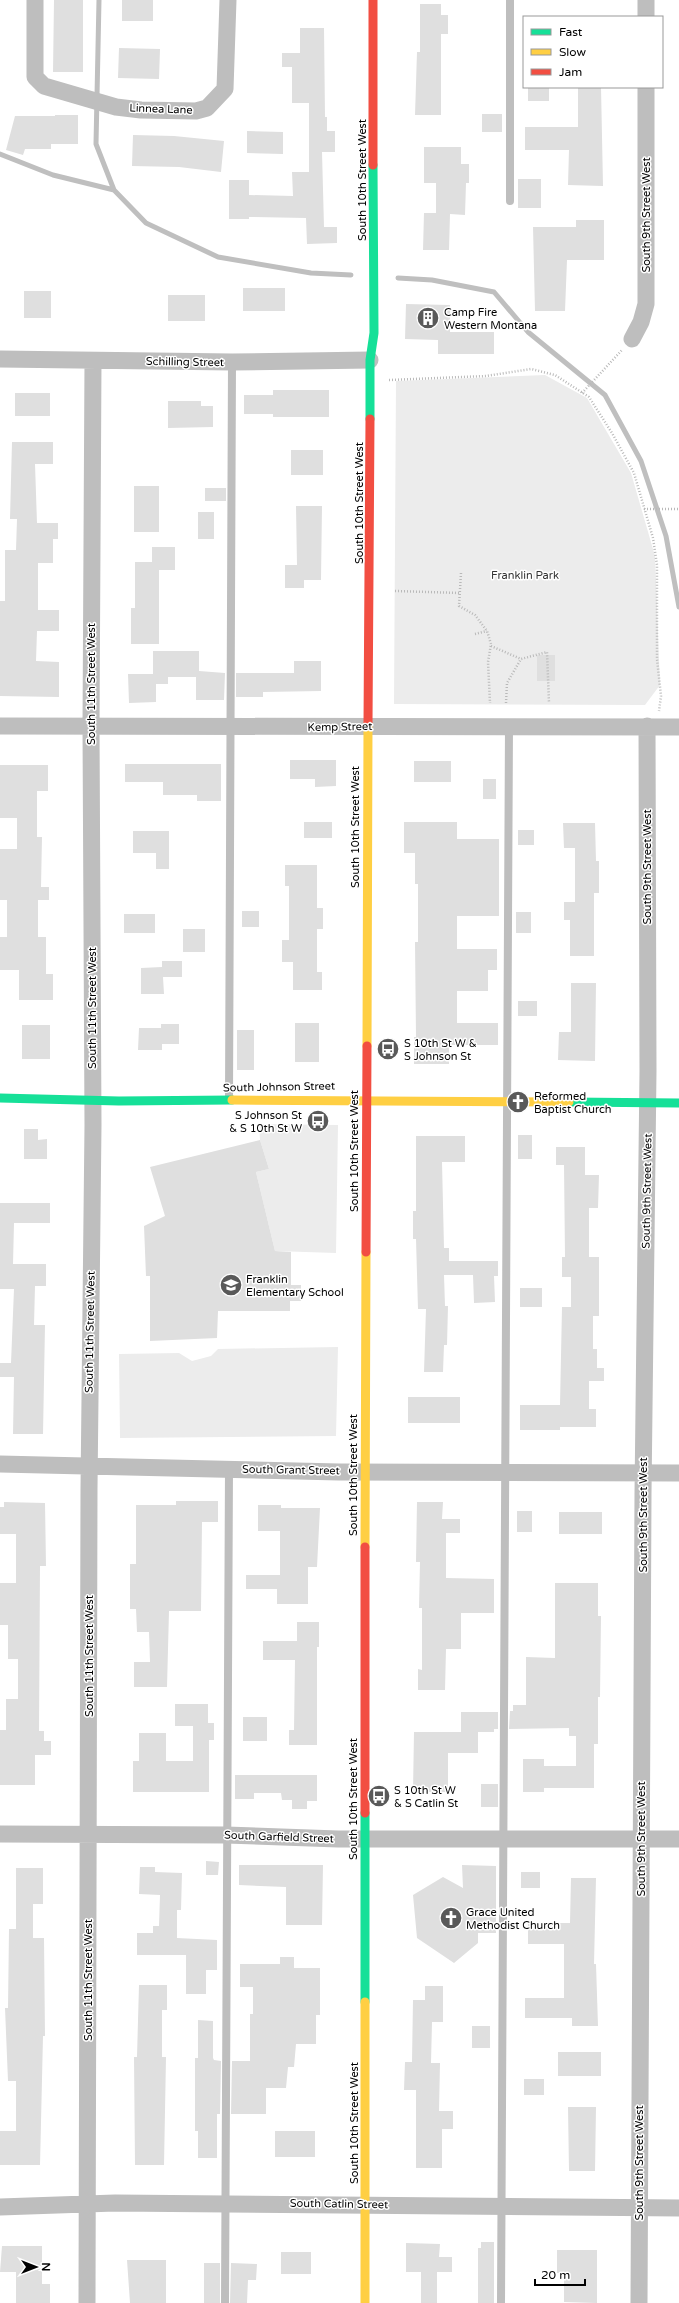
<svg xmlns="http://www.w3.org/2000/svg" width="679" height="2303" font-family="'Varela Round',sans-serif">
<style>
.green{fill:#ececec}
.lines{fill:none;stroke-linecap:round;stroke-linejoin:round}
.stream{stroke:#bfbfbf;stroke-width:5}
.building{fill:#dfdfdf}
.path{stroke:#b9b9b9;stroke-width:2.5;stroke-dasharray:1 2;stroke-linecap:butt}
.lane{stroke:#bebebe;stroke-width:8}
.street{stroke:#bebebe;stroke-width:17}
.fast{stroke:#16e098;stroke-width:9}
.slow{stroke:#ffcf43;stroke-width:9}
.jam{stroke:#f24e42;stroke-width:9}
.labels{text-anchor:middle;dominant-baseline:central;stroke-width:3;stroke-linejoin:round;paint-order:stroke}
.street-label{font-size:11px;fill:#000;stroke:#fff}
.poi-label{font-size:11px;fill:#000;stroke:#fff;text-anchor:start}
.park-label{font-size:11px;fill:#333;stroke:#fff}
</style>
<rect width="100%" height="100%" fill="#fff"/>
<path class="green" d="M545 375 587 398 631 473 655 556 660 685 645 705 394 704 396 381Z
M259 1124 338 1125 336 1253 275 1251 256 1172 269 1169 260 1140Z
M338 1347 336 1436 120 1438 119 1354 179 1353 192 1361 211 1356 218 1349Z"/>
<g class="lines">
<path class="stream" d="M99 0 96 144 114 190 146 223 218 257 311 273 351 275
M0 154 53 175 114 190
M398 278 432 280 494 292 528 332 605 395 641 461 666 536 679 607"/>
</g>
<path class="building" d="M54 0H83V72H53Z
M122 0H153V21H122Z
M420 4H441V15H448V34H441V115H415L417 52H420Z
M300 28H324L325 117H327V131H335V152H322L324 227H337V243L307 244 306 218 249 217V219H229V180H249V195L293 196 292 172H309V103H292V67H282V53H300Z
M119 48 160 49 159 79 118 78Z
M528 87H549V101H528Z
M578 87H601L603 186 568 185 569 150H525V127H578Z
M482 114H502V132H482Z
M55 115H78V144H51V149H25L23 155 6 150 15 116H55Z
M247 131 283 132V154L247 153Z
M133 135 174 136 224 141 221 172 179 167 132 166Z
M424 147H461V164H469V183H466L465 215 450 214 449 250H423L424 213H436V183H424Z
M518 179H541V208H518Z
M576 220H604V260H567L565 311H535L533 227H576Z
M243 288H285V311H243Z
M24 291H51V318H24Z
M168 295H205V321H168Z
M406 304 450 305V332H494V354H438V340L405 339Z
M273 390H329V417H273V414H244V395H273Z
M15 393H50V416H15Z
M168 401H201V406H213V427L168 428Z
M12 442H53V464H35L37 523H58V539H53V563H38V610H59V631H37L36 661 59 662V697L0 696V601H5V550H16L17 519H10Z
M291 450H323V475H291Z
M134 486H159V532H134Z
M205 488H226V501H205Z
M296 506H322L321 580H304V588H285V565H297Z
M198 512H214V539H198Z
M152 547H175V570H159V644H131V608H135V562H152Z
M153 651H199V671L225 673 224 700H196V677H168V684H156V702L129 703 128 674H153Z
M537 655H555V681H537Z
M294 661H321V691L263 692V697H236V673H294Z
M290 760H336V786L315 787V779H290Z
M414 761H451V782H414Z
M125 764H221V801H197V795H163V782H125Z
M0 765H48V791H37V837H42L41 887H49V900H38V937H46V974H53V1000H19V970H0V937H7V900H0V849H17V818H0Z
M483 779H496V799H483Z
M304 822H332V838H304Z
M404 822H457V839H499V916H457V949H497V970H488V991H457V1023H498V1045H449V1064H414V1037H416L415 942H418V884H415V853H404Z
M563 823H595L596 861H599V893H594V956H570V920H564V902H575V848H564Z
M518 830H534V845H518Z
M133 831H169V869H156V853H133Z
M285 865H317V908H323V929H317V972H322V990H293V962H282V940H289V886H285Z
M242 911H259V927H242Z
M516 912H531V933H516Z
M124 914H155V933H124Z
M183 929H205V952H183Z
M162 961H182V977H163L164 994H141V968L162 967Z
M571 983H596L595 1061 558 1060 559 1032H571Z
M518 1001H537V1016H518Z
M295 1023H319V1062H295Z
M161 1024H179V1044H162V1050H138L139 1028H161Z
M22 1025H50V1059H22Z
M237 1030H254V1070H237Z
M24 1129H38V1140L47 1139V1159H24Z
M518 1135H532V1159H518Z
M416 1136H465V1162H442L444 1248H449V1261H498V1276H494L495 1302 474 1303 473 1275H444L445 1306H448L447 1345H444L443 1372H424L426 1309H418L416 1239H413V1211H416Z
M260 1140 269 1169 256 1172 275 1251 291 1252V1285H301V1301H290V1311H218L217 1338 150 1341V1276H146L144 1226 165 1216 150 1167Z
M556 1147H585V1175H599L598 1208H589V1257H599V1316H593V1349H597V1368H604V1381H589V1409H596V1427H560V1430H520V1405H560L562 1307H571V1277H562V1257H565L564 1165H556Z
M0 1203H50V1223H14L13 1264H46V1286H35L34 1325H45L43 1434H13L14 1377H0V1363H11L14 1289H0Z
M520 1288H542V1307H520Z
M408 1397H460V1423H408Z
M176 1501H218V1522H202L201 1611H169L167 1687H134V1662H150L149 1632H137L136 1609H130V1564H136V1505H176Z
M4 1502 45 1503 46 1566H40L39 1731H44V1741H51V1755H35V1785H0V1730H6V1699H18V1659H8V1625H0V1583H16V1534H0V1507H4Z
M417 1502H443L442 1519H460V1533H446V1578L494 1579V1613H461V1649H446L445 1690H418V1669L422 1670V1608H419L420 1562H416Z
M258 1505H281V1508H320L317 1567H308V1604H277V1589H246V1575H280V1531H258Z
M517 1511H532V1532H517Z
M559 1512H602V1534H559Z
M555 1583H598V1616H601L600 1697H598V1744H594V1788H544V1792H523V1759H544V1766H576V1736H569V1728L509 1729 510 1711H513V1705H526V1657L555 1658Z
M297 1622H319V1647H317V1745H289V1730H294L295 1660H263V1641H297Z
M175 1704H208V1723H214V1740H209V1792H133V1761H139V1733H166V1761H193V1726H175Z
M461 1712H498V1729H494V1732H478V1753H448V1792H413L414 1732H461Z
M243 1717H267V1741H243Z
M235 1775H317V1801H307V1809H292V1800H282L281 1793H254V1799H235Z
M481 1784H498V1807H481Z
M206 1861 219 1862 218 1875H206Z
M239 1865H323L322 1925H286V1887L239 1885Z
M462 1865 496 1866V1933H478V1943L454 1963 417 1938 413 1895 443 1877 463 1888Z
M140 1867H155V1872L182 1873 181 1910H177V1938L217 1940V1970H206V1994H186V1955H137V1933H153V1926H159L160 1895 139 1894Z
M16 1868H43V1904H33V1938H44L45 2036H43L40 2165H0V2131H16V2081H8L5 2008H8L9 1929H16Z
M521 1872H540V1888H521Z
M571 1878H596L594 1964H596L598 2026H572V2018H525V1998H564V1944H528V1923H570Z
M280 1957H294V1968H320V2015H316V2044H296L294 2067H288L286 2088H266V2114H231L232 2061H250V2014H253V1987H240V1964H280Z
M139 1985H167V2010H162V2057H166L164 2165H135L134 2057H137Z
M425 1986H443V2022H432L431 2063H440L439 2111H453V2129H442V2168H416V2090H404L405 2062H412L413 2000H425Z
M198 2020 213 2021V2058L214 2060 221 2061 220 2114H217V2158H198V2131H195V2058H198Z
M472 2026H490V2048H472Z
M558 2052H601V2076H558Z
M524 2079H544V2095H524Z
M568 2107H596L595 2171H569Z
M275 2131H315V2157H275Z
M481 2242H494V2303H478V2248H481Z
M406 2243 440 2244 439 2257H452V2272H437V2303H421V2272H406Z
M2 2246H42V2284H50V2303H16V2272H0Z
M557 2250H597V2303L564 2302V2273H557Z
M281 2252H311V2274H281Z
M127 2260H166V2303H130Z
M204 2263H220V2303H204Z
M231 2263 257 2264 256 2280H248L247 2303H230Z"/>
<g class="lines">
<path class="path" d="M389 380 486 376 531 369 555 375 589 397 612 433 634 473 653 538 657 565V659L661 696 659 711
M582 393 622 350
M644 509H679
M461 573 459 606 475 615 487 631 491 644 488 662 490 703
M395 591 460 593
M475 634 487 631
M491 646 521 659 547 652 549 703
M506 703 507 683 521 659"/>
<path class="lane" d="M510 0V201
M229 1099 232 362
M225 2303 229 1469
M501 2303 509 726"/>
<path class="street" d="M35 0V77L44 86 116 107 141 110 196 111 207 108 225 89 228 0
M646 17V0
M632 339 641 322 646 304V87
M0 359 232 362 370 360
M0 726 679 727
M0 1464 339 1472 679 1473
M0 1834 226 1835 338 1839H679
M0 2207 115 2203 679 2208
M87 2303 89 1489 93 1125 91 727 93 361
M639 2303 643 1494 648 1071 647 726"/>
<path class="fast" d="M370 419V360L374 333 373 165
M0 1098 119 1101 232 1100
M569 1102 679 1103
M365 1813V2002"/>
<path class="slow" d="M367 1046 368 724
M232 1100 569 1102
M365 1547 366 1252
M365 2002V2303"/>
<path class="jam" d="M373 0V165
M368 724 370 419
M366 1252 367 1046
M365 1547V1813"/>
</g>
<defs>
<g id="building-disc" transform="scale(1.15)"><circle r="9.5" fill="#595959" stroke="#fff"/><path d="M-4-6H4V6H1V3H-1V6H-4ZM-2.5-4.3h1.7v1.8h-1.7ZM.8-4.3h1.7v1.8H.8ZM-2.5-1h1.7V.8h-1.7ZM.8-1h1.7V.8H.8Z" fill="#fff"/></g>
<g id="bus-disc" transform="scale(1.15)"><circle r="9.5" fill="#595959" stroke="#fff"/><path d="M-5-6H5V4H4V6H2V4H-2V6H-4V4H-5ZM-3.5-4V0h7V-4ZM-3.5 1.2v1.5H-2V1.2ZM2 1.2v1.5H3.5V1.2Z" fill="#fff"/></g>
<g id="church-disc" transform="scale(1.15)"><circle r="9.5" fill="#595959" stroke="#fff"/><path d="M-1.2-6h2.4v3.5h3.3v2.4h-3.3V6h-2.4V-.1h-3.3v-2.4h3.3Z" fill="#fff"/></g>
<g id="school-disc" transform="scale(1.15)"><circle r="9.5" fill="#595959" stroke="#fff"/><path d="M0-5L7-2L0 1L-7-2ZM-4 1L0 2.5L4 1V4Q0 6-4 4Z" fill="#fff"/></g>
</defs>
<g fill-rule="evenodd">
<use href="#building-disc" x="428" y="318"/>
<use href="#bus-disc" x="388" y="1049"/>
<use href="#church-disc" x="518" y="1102"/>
<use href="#bus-disc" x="318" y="1121"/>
<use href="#school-disc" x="231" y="1285"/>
<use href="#bus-disc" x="379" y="1796"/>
<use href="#church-disc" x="451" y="1918"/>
</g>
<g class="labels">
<g class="street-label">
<text transform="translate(161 109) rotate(2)">Linnea Lane</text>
<text transform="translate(362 180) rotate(-90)">South 10th Street West</text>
<text transform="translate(646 215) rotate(-90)">South 9th Street West</text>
<text transform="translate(185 362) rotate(1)">Schilling Street</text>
<text transform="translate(359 503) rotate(-90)">South 10th Street West</text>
<text transform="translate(91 684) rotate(-90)">South 11th Street West</text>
<text transform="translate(340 727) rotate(-1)">Kemp Street</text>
<text transform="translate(355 827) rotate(-90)">South 10th Street West</text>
<text transform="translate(647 867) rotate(-90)">South 9th Street West</text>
<text transform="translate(92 1008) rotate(-90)">South 11th Street West</text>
<text transform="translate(279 1087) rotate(-1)">South Johnson Street</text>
<text transform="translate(354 1151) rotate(-90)">South 10th Street West</text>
<text transform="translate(647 1191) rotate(-89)">South 9th Street West</text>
<text transform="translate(90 1332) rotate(-89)">South 11th Street West</text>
<text transform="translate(291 1470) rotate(1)">South Grant Street</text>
<text transform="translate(353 1475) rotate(-90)">South 10th Street West</text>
<text transform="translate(643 1515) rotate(-90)">South 9th Street West</text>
<text transform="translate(89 1656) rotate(-90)">South 11th Street West</text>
<text transform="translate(353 1799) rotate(-90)">South 10th Street West</text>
<text transform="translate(279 1837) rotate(2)">South Garfield Street</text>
<text transform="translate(641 1839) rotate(-90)">South 9th Street West</text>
<text transform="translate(88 1980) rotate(-90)">South 11th Street West</text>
<text transform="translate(354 2123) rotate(-90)">South 10th Street West</text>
<text transform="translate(639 2163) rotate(-90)">South 9th Street West</text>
<text transform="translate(339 2204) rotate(1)">South Catlin Street</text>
</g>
<g class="poi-label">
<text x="444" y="312">Camp Fire<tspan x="444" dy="13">Western Montana</tspan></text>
<text x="404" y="1043">S 10th St W &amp;<tspan x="404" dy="13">S Johnson St</tspan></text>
<text x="534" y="1096">Reformed<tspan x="534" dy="13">Baptist Church</tspan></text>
<text x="302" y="1115" text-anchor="end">S Johnson St<tspan x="302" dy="13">&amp; S 10th St W</tspan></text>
<text x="246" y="1279">Franklin<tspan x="246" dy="13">Elementary School</tspan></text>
<text x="394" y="1790">S 10th St W<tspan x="394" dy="13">&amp; S Catlin St</tspan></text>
<text x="466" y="1912">Grace United<tspan x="466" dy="13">Methodist Church</tspan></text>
</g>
<g class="park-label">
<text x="525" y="575">Franklin Park</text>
</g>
</g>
<rect x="523" y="16" width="140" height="72" fill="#ffffff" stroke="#999999"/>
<rect x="531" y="29" width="20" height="6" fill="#16e098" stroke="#999999"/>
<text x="559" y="36" font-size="12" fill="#000000">Fast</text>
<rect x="531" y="49" width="20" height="6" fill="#ffcf43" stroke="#999999"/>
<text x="559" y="56" font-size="12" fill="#000000">Slow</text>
<rect x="531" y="69" width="20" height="6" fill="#f24e42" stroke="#999999"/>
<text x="559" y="76" font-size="12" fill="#000000">Jam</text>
<g transform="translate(36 2267) rotate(90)" stroke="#ffffff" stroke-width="3" paint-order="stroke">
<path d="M0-3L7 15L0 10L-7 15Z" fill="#000000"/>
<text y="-6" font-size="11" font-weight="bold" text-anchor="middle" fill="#000000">N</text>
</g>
<path d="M535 2279v6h50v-6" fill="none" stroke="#000000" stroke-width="2"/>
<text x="541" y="2279" font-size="12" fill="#000000" stroke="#ffffff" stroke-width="3" paint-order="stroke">20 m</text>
</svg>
